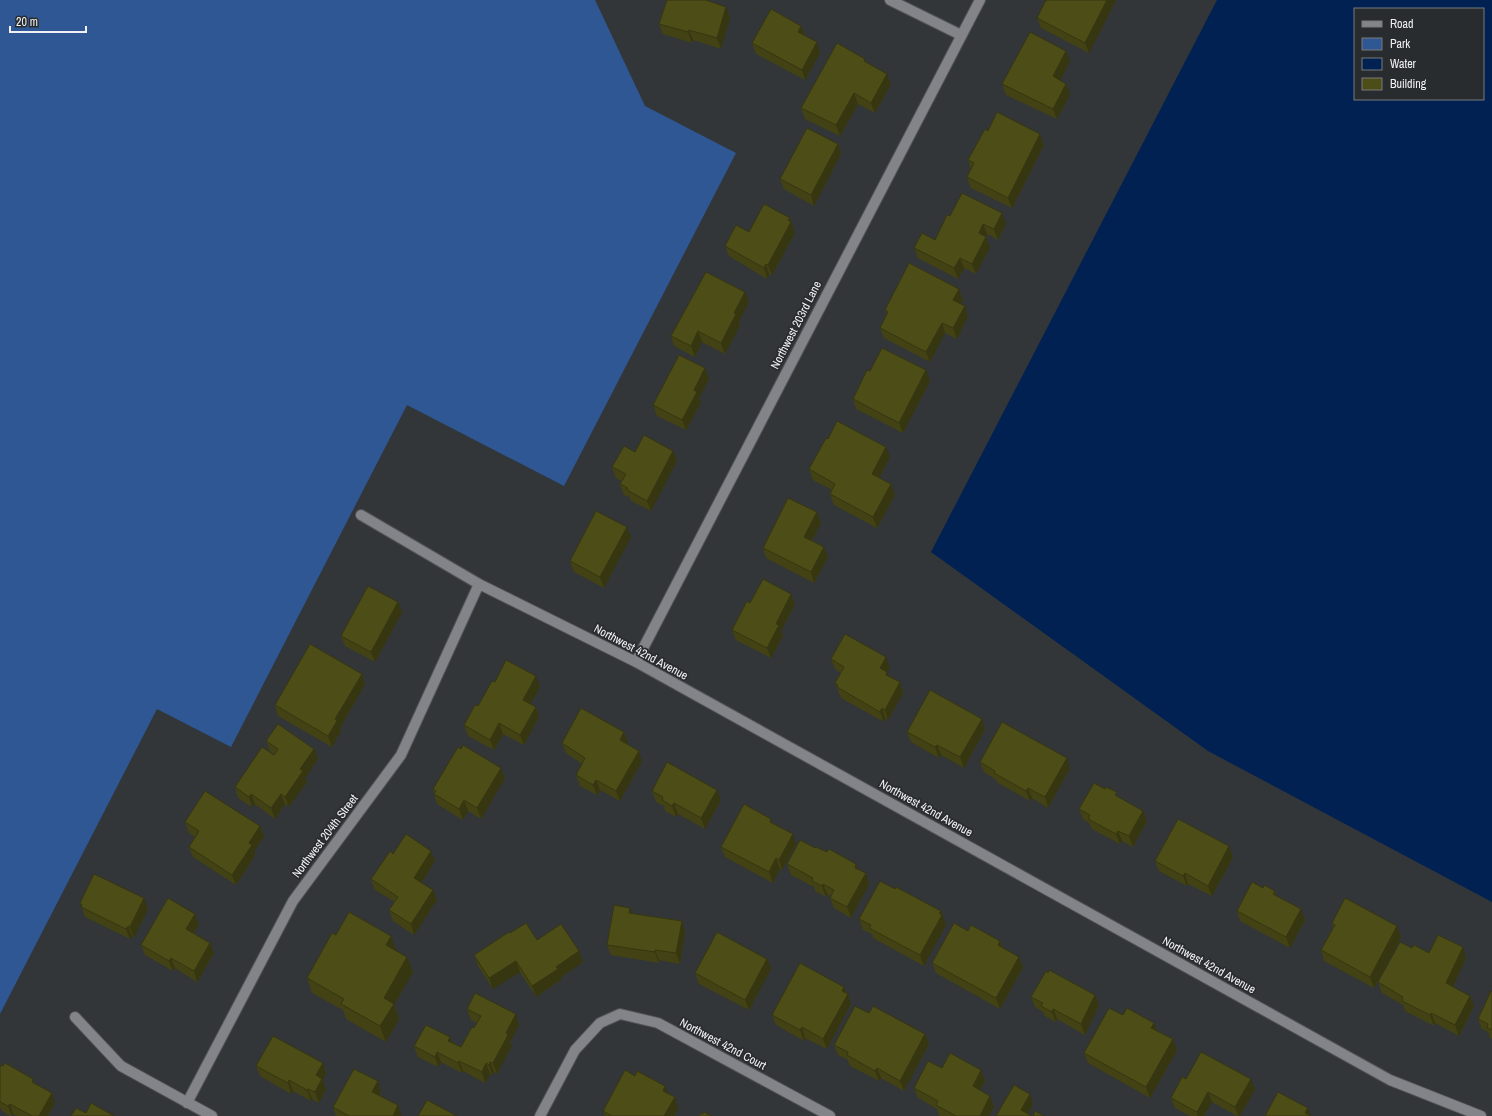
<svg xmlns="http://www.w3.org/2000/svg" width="1492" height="1116" font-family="'Archivo Narrow',sans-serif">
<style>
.green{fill:#2e5793}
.water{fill:#002152;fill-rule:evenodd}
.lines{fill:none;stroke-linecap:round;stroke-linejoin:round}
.minor-casing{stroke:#525457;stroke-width:12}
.minor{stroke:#828489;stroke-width:10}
.wall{fill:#424214}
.shaded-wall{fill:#363610}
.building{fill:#4d4d17;stroke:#363610}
.labels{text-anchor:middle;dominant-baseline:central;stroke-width:3.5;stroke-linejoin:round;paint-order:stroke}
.street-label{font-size:12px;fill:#f0f1f4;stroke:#292c2f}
</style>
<rect width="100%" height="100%" fill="#333639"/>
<path class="green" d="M0 0H595L645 106 736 153 564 486 407 405 231 747 157 709 0 1014Z"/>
<path class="water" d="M1217 0H1492V902L1208 751 931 552ZM1355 9H1483V99H1355Z"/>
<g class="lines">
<g class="minor-casing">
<path id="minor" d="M890 0 961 35
M361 515 479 584 636 662 1390 1080 1481 1116
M636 662 980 0
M75 1017 121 1066 212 1116
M187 1103 293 901 401 755 479 584
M540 1116 575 1050 600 1023 620 1014 658 1023 830 1116"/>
</g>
<use href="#minor" class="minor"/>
</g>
<path class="wall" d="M667 0H707V1L726 7 730 17 721 49 693 40 692 43 663 34 659 24Z
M1046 0H1116L1089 53 1041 28 1037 18Z
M801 26 805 36 820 53 805 80 756 54 752 43Z
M1066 51 1070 61 1060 80 1066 84 1070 94 1057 119 1006 95 1002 84Z
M866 62 891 84 875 113 858 104 840 136 805 119 801 108Z
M988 131 1044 145 1012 208 971 188 967 177 971 169 968 160Z
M838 144 841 154 814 206 784 189 780 179Z
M950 216 1006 224 998 240 987 234 986 237 990 247 976 274 964 268 958 279 918 258 914 248 935 240Z
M790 218 795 233 772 275 769 274 767 279 729 256 725 246 749 232Z
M959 289 963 300 961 304 968 316 957 339 945 333 930 362 884 338 880 328 887 315 885 310Z
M749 302 739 321 740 325 725 354 702 342 695 357 674 346 671 336Z
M870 371 930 381 903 433 856 409 853 399Z
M709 379 699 398 701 402 686 430 657 416 653 405Z
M828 439 890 457 879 478 891 484 895 495 877 528 834 505 830 494 832 490 813 480 809 469Z
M673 451 677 461 651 511 631 501 630 497 624 495 620 484 622 481 616 478 612 467 635 452Z
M817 512 821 523 812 540 824 547 828 557 814 583 766 558 763 548Z
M631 537 604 588 574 572 570 561Z
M398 602 402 612 375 662 345 646 341 636Z
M750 603 795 604 781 631 783 636 771 658 736 640 732 630Z
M831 659 890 668 887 672 889 676 900 682 903 693 888 720 885 718 884 722 841 698 835 683 841 673 835 669Z
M362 674 365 684 340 728 341 731 332 747 278 716 275 705Z
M495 682 540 687 530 704 536 707 539 717 524 745 503 734 494 750 468 736 464 725Z
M985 729 964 768 941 755 939 758 911 742 907 732Z
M624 732 628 743 627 744 642 761 620 801 600 790 597 795 580 786 576 775 582 764 566 753 562 743Z
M266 741 314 749 318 759 305 778 307 782 289 807 285 804 275 819 255 804 252 807 238 798 235 787 274 754 270 751Z
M980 762 1070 768 1048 808 1032 798 1030 801 998 783 996 780 984 772Z
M505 778 481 819 468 811 463 820 437 804 434 794V793L433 789Z
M652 791 721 800 705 829 678 814 676 817 665 811 664 806 656 802Z
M1119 797 1147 821 1133 847 1122 841 1120 844 1092 829 1089 823 1083 819 1079 809Z
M185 822 260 826 264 836 254 852 255 855 236 885 193 857 189 847 195 837 189 833Z
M773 823 796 844 782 870 780 869 773 883 725 857 721 847Z
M815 848 856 864 858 869 869 884 851 918 834 908 830 898 831 896 827 894 826 897 815 891 814 887 791 875 787 864Z
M393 854 435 861 421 883 433 890 437 900 414 935 393 921 389 910 395 902 375 890 371 879Z
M1233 857 1212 896 1188 884 1187 886 1159 871 1155 861Z
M1263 888 1275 891 1276 896 1305 920 1290 948 1240 921 1237 911Z
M895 889 941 911 946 925 924 966 873 938 872 934 863 930 859 919Z
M80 903 148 909 134 938 132 936 130 939 85 917Z
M630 908 632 914 682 921 685 932 680 964 659 960V963L611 955 607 945Z
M1332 923 1401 937 1374 988 1324 961 1321 950 1333 927Z
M199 924 194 933 210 943 214 953 197 982 175 968 173 971 145 955 141 945Z
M510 933 579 951 583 962 561 977 562 979 536 997 520 972 493 989 478 966 474 955Z
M336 935 391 936 396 951 407 957 413 972 394 1005 399 1019 386 1042 346 1019 343 1010 312 993 307 978Z
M1000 941 1003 948 1023 967 1000 1009 936 973 932 963Z
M1412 948 1429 953 1466 958 1453 987 1470 996 1474 1006 1459 1036 1435 1023 1434 1026 1405 1011 1403 1005 1382 993 1378 982Z
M767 959 771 969 749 1010 699 984 695 973Z
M844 987 851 1004 827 1049 805 1038 804 1041 776 1025 772 1015Z
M1492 992V1039L1490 1038 1488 1032 1482 1029 1478 1019Z
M1095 995 1099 1005 1085 1035 1057 1019 1056 1022 1045 1016 1043 1012 1035 1007 1031 997Z
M467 1009 519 1025 510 1042 512 1045 497 1074 494 1072 492 1075 490 1074 485 1083 463 1071 462 1073 441 1062 438 1067 418 1057 414 1046 450 1037 452 1043 461 1047 474 1028 477 1023 471 1020Z
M869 1013 925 1034 929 1044 904 1091 881 1078 879 1081 850 1066 848 1060 838 1055 834 1045Z
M1123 1015 1157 1031 1177 1050 1150 1098 1088 1063 1084 1053Z
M323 1063 326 1073 323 1080 326 1089 319 1103 312 1099 311 1101 293 1091 291 1094 260 1076 256 1066Z
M0 1067 33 1079 35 1084 55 1103 48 1116H17L13 1114 12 1116H10L2 1111 0 1107Z
M942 1068 981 1070 985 1081 980 1090 994 1107 989 1116H940L939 1115 937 1109 918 1098 914 1088Z
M635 1076 675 1097 678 1108 674 1116H605L603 1111Z
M1186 1079 1255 1089 1240 1116H1237L1212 1102 1204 1116H1190L1175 1108 1171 1098Z
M381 1092 380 1095 402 1116H336L333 1107Z"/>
<path class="shaded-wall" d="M1107 0H1116L1089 53 1085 43Z
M726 7 730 17 721 49 717 38Z
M801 26 805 36 798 32Z
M689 30 693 40 692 43 688 32Z
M817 42 820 53 805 80 802 70Z
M1066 51 1070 61 1057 87 1053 76Z
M887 74 891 84 875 113 871 103Z
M1066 84 1070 94 1057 119 1053 109Z
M854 93 858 104 840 136 836 125Z
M1040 134 1044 145 1012 208 1008 198Z
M838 144 841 154 814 206 811 195Z
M1002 213 1006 224 998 240 994 229Z
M790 218 795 233 772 275 768 265Z
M983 224 987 234 984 241 986 237 990 247 976 274 972 264 979 233Z
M960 258 964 268 958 279 954 268Z
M766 264 769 274 767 279 764 268Z
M959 289 963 300 957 310 953 300Z
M745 292 749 302 739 321 740 325 725 354 721 343 734 313Z
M965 306 968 316 957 339 953 328Z
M942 323 945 333 930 362 926 352Z
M698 331 702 342 695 357 691 346Z
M705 368 709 379 699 398 701 402 686 430 682 420 694 390Z
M926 370 930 381 903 433 899 423Z
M886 447 890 457 876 484 872 474Z
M673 451 677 461 651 511 647 501Z
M891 484 895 495 877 528 873 517Z
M817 512 821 523 808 547 804 537Z
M627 527 631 537 604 588 600 577Z
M824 547 828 557 814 583 811 572Z
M791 594 795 604 781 631 783 636 771 658 767 648 776 624Z
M398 602 402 612 375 662 371 652Z
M886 657 890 668 887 672 891 682 880 668Z
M362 674 365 684 340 728 341 731 332 747 328 736 335 719Z
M536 676 540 687 527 710 523 700Z
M900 682 903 693 888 720 885 710Z
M536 707 539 717 524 745 520 735Z
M882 708 885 718 884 722 880 712Z
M982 719 985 729 964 768 960 757Z
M499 723 503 734 494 750 490 740Z
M624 732 628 743 624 751 620 740Z
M937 745 941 755 939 758 935 747Z
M314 749 318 759 305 778 307 782 289 807 285 797 300 769Z
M639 751 642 761 620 801 616 791Z
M1067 758 1070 768 1048 808 1045 797Z
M501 768 505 778 481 819 477 808Z
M596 780 600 790 597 795 593 785Z
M1028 788 1032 798 1030 801 1026 791Z
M717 790 721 800 705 829 701 818Z
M251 794 255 804 252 807 249 797Z
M281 794 285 804 275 819 271 808Z
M464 800 468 811 463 820 459 809Z
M674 803 678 814 676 817 672 806Z
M1143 811 1147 821 1133 847 1129 836Z
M260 826 264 836 254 852 255 855 236 885 232 875 249 843Z
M1118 831 1122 841 1120 844 1116 834Z
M793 834 796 844 782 870 779 860Z
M1229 846 1233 857 1212 896 1208 886Z
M431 851 435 861 418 888 414 878Z
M776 858 780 869 773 883 769 872Z
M856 864 860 874 855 868Z
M866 873 869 884 851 918 847 907Z
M1185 873 1188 884 1187 886 1183 876Z
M823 884 827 894 826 897 822 886Z
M433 890 437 900 414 935 411 924Z
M144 898 148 909 134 938 130 927Z
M630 908 634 918 629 913Z
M1301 909 1305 920 1290 948 1286 937Z
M941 911 946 925 924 966 920 955Z
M195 914 199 924 190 939 186 929Z
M682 921 685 932 680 964 676 953Z
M128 926 132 936 130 939 126 929Z
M1397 926 1401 937 1374 988 1370 977Z
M391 936 397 952 386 945Z
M1000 941 1004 952 998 945Z
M210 943 214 953 197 982 194 971Z
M1463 947 1466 958 1450 994 1446 983Z
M655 950 659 960V963L655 952Z
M579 951 583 962 561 977 562 979 536 997 532 986 556 967Z
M407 957 413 972 394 1005 399 1019 386 1042 380 1026 384 998Z
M1019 957 1023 967 1000 1009 996 998Z
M171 958 175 968 173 971 169 961Z
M767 959 771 969 749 1010 745 1000Z
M516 961 520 972 493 989 489 978Z
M844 987 847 995 848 994 851 1004 827 1049 823 1039Z
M1095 995 1099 1005 1085 1035 1081 1024Z
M1470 996 1474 1006 1459 1036 1455 1025Z
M1053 1009 1057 1019 1056 1022 1052 1012Z
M1431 1013 1435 1023 1434 1026 1430 1015Z
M516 1014 519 1025 510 1042 512 1045 497 1074 493 1063 506 1033Z
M1154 1023 1158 1033 1151 1028Z
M802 1027 805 1038 804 1041 800 1030Z
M925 1034 929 1044 904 1091 900 1081Z
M450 1037 454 1048 448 1041Z
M1173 1039 1177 1050 1150 1098 1146 1087Z
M437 1052 441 1062 438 1067 435 1057Z
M459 1061 463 1071 462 1073 458 1063Z
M490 1062 494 1072 492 1075 489 1065Z
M323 1063 326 1073 323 1080 326 1089 319 1103 315 1092 316 1075Z
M486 1063 490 1074 485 1083 482 1072Z
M877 1068 881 1078 879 1081 875 1071Z
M981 1070 985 1081 976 1097 973 1086Z
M1251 1079 1255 1089 1240 1116H1238L1235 1107Z
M289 1080 293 1091 291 1094 288 1083Z
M378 1081 381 1092 376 1102 372 1092Z
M665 1086 669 1097 663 1091Z
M308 1089 312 1099 311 1101 307 1090Z
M1208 1092 1212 1102 1204 1116H1198L1197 1112Z
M52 1093 55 1103 48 1116H39Z
M1030 1094 1033 1104 1027 1116 1021 1110Z
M990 1096 994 1107 989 1116H980Z
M675 1097 678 1108 674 1116H664Z
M10 1104 13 1114 12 1116 8 1106Z
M398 1105 402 1116H393Z
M1308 1108 1311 1116 1305 1113Z"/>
<path class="building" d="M667 0H706L726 7 717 38 689 30 688 32 659 24Z
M1046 0H1107L1085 43 1037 18Z
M771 9 801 26 798 32 817 42 802 70 752 43Z
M1030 32 1066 51 1053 76 1066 84 1053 109 1002 84Z
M837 43 865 59 864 61 887 74 871 103 854 93 836 125 801 108Z
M997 112 1040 134 1008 198 967 177 974 163 968 160 985 129 988 131Z
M807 128 838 144 811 195 780 179Z
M962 193 1002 213 994 229 983 224 979 233 986 237 972 264 960 258 954 268 914 248 922 233 935 240 947 215 950 216Z
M764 204 790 218 788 220 791 222 768 265 766 264 764 268 725 246 736 225 749 232Z
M909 263 959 289 953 300 965 306 953 328 942 323 926 352 880 328 888 312 885 310Z
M706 272 745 292 734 313 736 314 721 343 698 331 691 346 671 336Z
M882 348 926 370 899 423 853 399 867 370 870 371Z
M679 355 705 368 694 390 697 392 682 420 653 405Z
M837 421 886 447 872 474 891 484 873 517 830 494 835 484 809 469 826 438 828 439Z
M644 435 673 451 647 501 627 490 628 488 620 484 626 474 612 467 624 446 635 452Z
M788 498 817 512 804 537 824 547 811 572 763 548Z
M596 511 627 527 600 577 570 561Z
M763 579 791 594 776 624 779 625 767 648 732 630 747 601 750 603Z
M368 586 398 602 371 652 341 636Z
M845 634 886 657 880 668 887 672 886 675 900 682 885 710 882 708 880 712 837 687 838 685 835 683 844 667 831 659Z
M310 644 362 674 335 719 337 721 328 736 275 705Z
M506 660 536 676 523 700 536 707 520 735 499 723 490 740 464 725 475 705 478 706 492 681 495 682Z
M930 690 982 719 960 757 937 745 935 747 907 732Z
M581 708 624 732 620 740 639 751 616 791 596 780 593 785 576 775 585 758 562 743Z
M1002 722 1067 758 1045 797 1028 788 1026 791 994 773 995 771 980 762Z
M278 724 314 749 300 769 303 771 285 797 281 794 271 808 251 794 249 797 235 787 262 747 274 755 278 749 266 741Z
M463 745 501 768 477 808 464 800 459 809 434 794 436 791 433 789 458 747 461 749Z
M667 762 717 790 701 818 674 803 672 806 662 800 663 797 652 791Z
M1094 783 1105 789 1106 787 1117 792 1115 795 1143 811 1129 836 1118 831 1116 834 1088 819 1090 815 1079 809Z
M205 791 260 826 249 843 252 845 232 875 189 847 199 831 185 822Z
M744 804 771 819 770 822 793 834 779 860 776 858 769 872 721 847Z
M1178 819 1229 846 1208 886 1185 873 1183 876 1155 861Z
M406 834 431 851 414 878 433 890 411 924 389 910 398 897 371 879 390 851 393 854Z
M800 840 815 848 816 847 827 852 829 849 856 864 855 868 866 873 847 907 830 898 834 890 823 884 822 886 812 881 813 878 787 864Z
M94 874 144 898 130 927 128 926 126 929 81 907 82 905 80 903Z
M880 881 895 889 896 887 941 911 939 913 942 915 920 955 869 928 871 925 859 919Z
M1252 882 1263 888 1264 885 1275 891 1273 894 1301 909 1286 937 1237 911Z
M168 898 195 914 186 929 210 943 194 971 171 958 169 961 141 945Z
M1345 898 1397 926 1370 977 1321 950 1335 925 1332 923Z
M614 905 630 908 629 913 682 921 676 953 655 950V952L607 945Z
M349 912 391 936 386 945 407 957 384 998 394 1004 380 1026 341 1004 344 999 307 978 332 933 336 935Z
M526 923 537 940 561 924 579 951 556 967 558 969 532 986 516 961 489 978 474 955 509 932 510 933Z
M954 923 968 931 971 925 1000 941 998 945 1019 957 996 998 932 963Z
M717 932 767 959 745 1000 695 973Z
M1438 935 1463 947 1446 983 1470 996 1455 1025 1431 1013 1430 1015 1402 1001 1403 997 1378 982 1400 942 1412 948 1414 945 1429 953Z
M800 963 844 987 842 991 848 994 823 1039 802 1027 800 1030 772 1015Z
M1049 970 1095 995 1081 1024 1053 1009 1052 1012 1041 1006 1043 1003 1031 997 1046 971 1048 973Z
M1491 991 1492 992V1030L1487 1028 1488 1024 1478 1019Z
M475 993 516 1014 506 1033 508 1035 493 1063 490 1062 489 1065 486 1063 482 1072 459 1061 458 1063 437 1052 435 1057 414 1046 426 1025 450 1037 448 1041 461 1047 472 1027 474 1028 481 1016 467 1009Z
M855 1006 869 1013 873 1006 925 1034 900 1081 877 1068 875 1071 847 1055 848 1052 834 1045Z
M1109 1008 1123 1015 1127 1008 1154 1023 1151 1028 1173 1039 1146 1087 1084 1053Z
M273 1036 323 1063 316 1075 322 1079 315 1092 308 1089 307 1090 289 1080 288 1083 256 1066Z
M1201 1052 1251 1079 1235 1107 1208 1092 1197 1112 1171 1098 1182 1077 1186 1079Z
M950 1053 981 1070 973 1086 990 1096 980 1116H956L936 1105 938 1101 914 1088 928 1061 942 1068Z
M5 1063 33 1079 32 1082 52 1093 39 1116H32L10 1104 8 1106 0 1102V1067L1 1065 3 1066Z
M354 1069 378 1081 372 1092 398 1105 393 1116H349L333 1107Z
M625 1070 635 1076 637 1071 665 1086 663 1091 675 1097 664 1116H612L603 1111Z
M1014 1085 1030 1094 1021 1110 1032 1116H996Z
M1278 1092 1308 1108 1305 1113 1311 1116H1265Z
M427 1100 457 1116H418Z
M91 1103 114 1116H71L76 1108 86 1113Z
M1035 1111 1044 1116H1033Z
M704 1112 712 1116H699L701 1113 703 1114Z"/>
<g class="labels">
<g class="street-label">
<text transform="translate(796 325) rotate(-63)">Northwest 203rd Lane</text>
<text transform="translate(641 652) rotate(28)">Northwest 42nd Avenue</text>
<text transform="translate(926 808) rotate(29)">Northwest 42nd Avenue</text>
<text transform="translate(325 836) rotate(-53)">Northwest 204th Street</text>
<text transform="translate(1209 965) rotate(29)">Northwest 42nd Avenue</text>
<text transform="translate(723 1044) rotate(28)">Northwest 42nd Court</text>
</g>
</g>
<rect x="1354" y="8" width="130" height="92" fill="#292c2f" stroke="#797b7e"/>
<rect x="1362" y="21" width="20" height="6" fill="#828489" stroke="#797b7e"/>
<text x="1390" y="28" font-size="12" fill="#f0f1f4">Road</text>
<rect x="1362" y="38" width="20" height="12" fill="#2e5793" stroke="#797b7e"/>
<text x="1390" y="48" font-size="12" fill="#f0f1f4">Park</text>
<rect x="1362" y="58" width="20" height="12" fill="#002152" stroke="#797b7e"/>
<text x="1390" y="68" font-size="12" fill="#f0f1f4">Water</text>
<rect x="1362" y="78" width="20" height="12" fill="#4d4d17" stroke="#797b7e"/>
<text x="1390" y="88" font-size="12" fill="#f0f1f4">Building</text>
<path d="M10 26v6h76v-6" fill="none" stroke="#f0f1f4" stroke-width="2"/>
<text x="16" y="26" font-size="12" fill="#f0f1f4" stroke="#292c2f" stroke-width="3" paint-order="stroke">20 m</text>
</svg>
